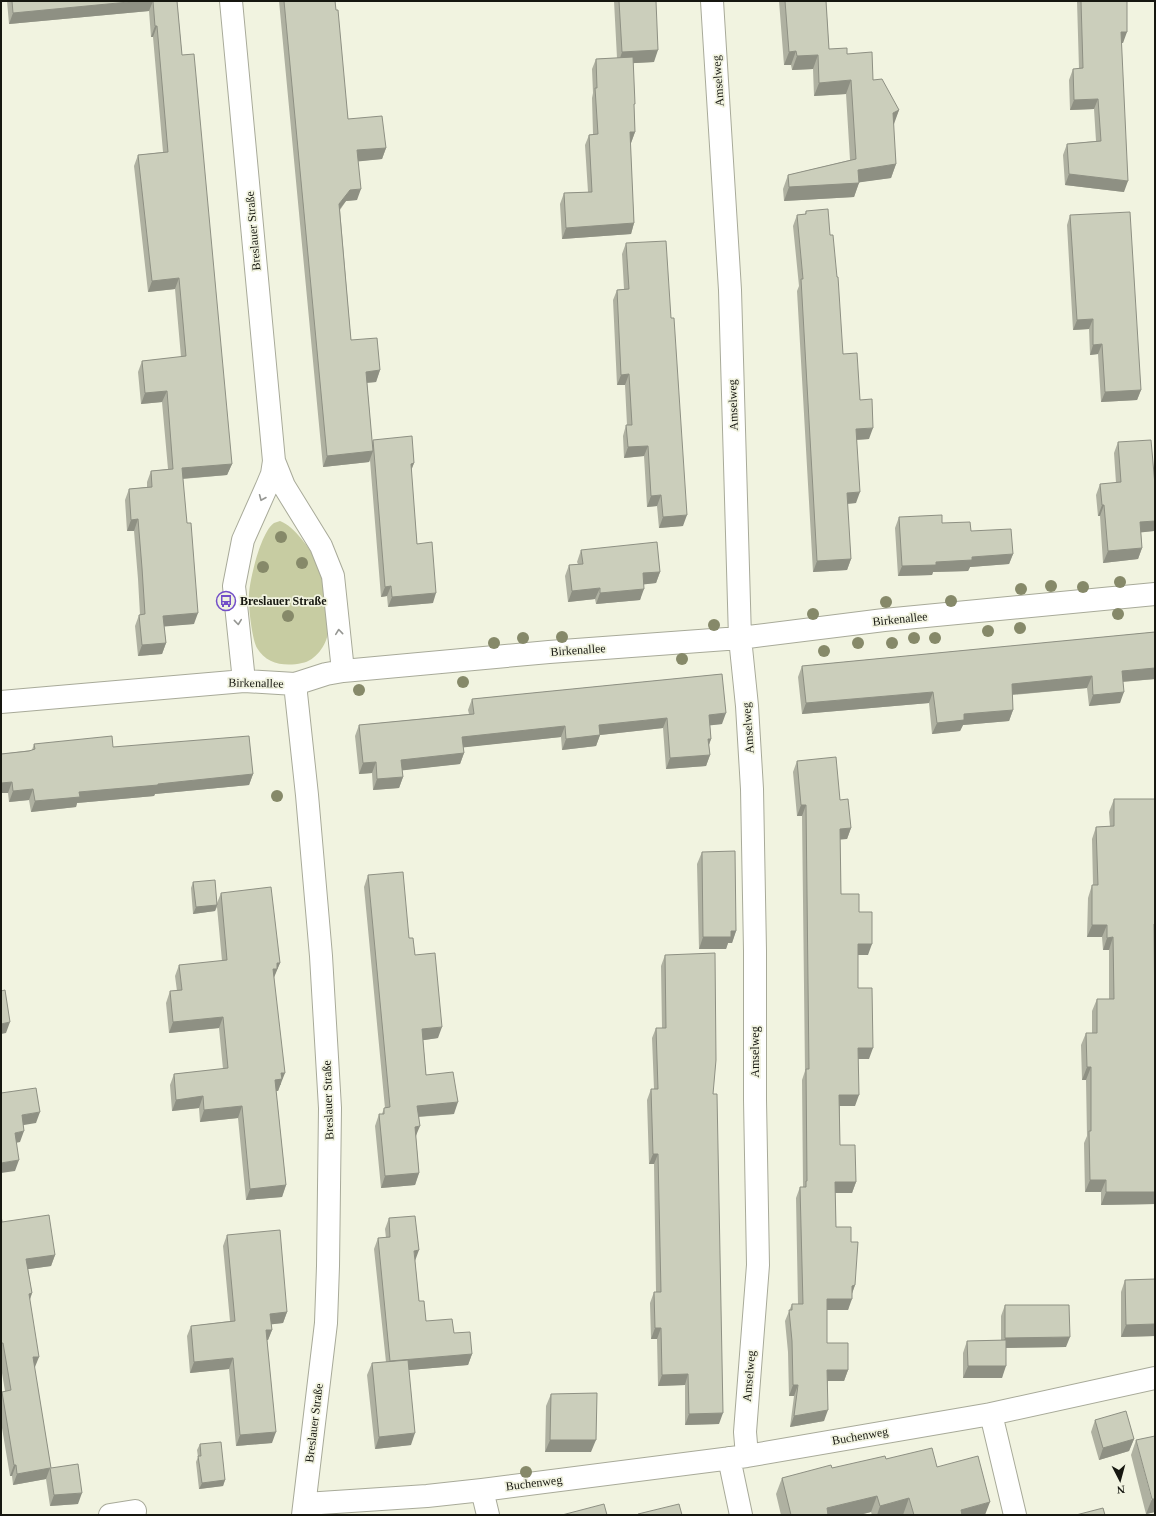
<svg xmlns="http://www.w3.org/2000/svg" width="1156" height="1516" font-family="Georgia,serif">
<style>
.green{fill:#c7cca2}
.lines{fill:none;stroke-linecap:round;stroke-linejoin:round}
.street-casing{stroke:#a8aa99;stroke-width:24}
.street{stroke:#fff;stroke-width:22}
.tree{fill:#868969}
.wall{fill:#afb1a1}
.shaded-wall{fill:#8e9083}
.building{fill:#cbcebb;stroke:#8e9083}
.oneway{stroke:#969793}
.labels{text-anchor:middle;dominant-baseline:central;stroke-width:3.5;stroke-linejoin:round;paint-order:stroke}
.street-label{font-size:12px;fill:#161710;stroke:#f1f3e0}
.poi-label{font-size:12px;font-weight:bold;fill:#161710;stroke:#f1f3e0;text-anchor:start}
</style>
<rect width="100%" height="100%" fill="#f1f3e0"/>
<path class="green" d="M280 521C294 526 311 550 318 563 325 579 325 598 326 614 327 620 329 627 328 632 327 645 315 661 302 663 285 667 266 664 257 648 252 639 248 605 249 594 250 578 261 532 274 523 276 522 278 522 280 521Z"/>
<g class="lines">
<g class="street-casing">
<path id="street" d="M231 1 274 461 272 474 267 486 243 540 234 586 244 681
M712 1 730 290 740 638 747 706 752 789 755 951V1100L758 1265 745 1432 747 1456
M274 461 284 486 321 546 333 576 343 671
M295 684 307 795 321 956 330 1108 328 1266 326 1323 303 1515
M1 702 244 681 295 684 326 674 343 671 549 652 740 638 884 620 1155 594
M991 1414 1015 1515
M729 1458 741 1515
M482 1490 488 1515
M305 1504 427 1496 482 1490 747 1456 991 1414 1155 1378
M110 1515 135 1511"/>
</g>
<use href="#street" class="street"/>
</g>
<g class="tree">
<circle cx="281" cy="537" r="6"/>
<circle cx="302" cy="563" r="6"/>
<circle cx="263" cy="567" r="6"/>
<circle cx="1120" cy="582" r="6"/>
<circle cx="1051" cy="586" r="6"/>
<circle cx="1083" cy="587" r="6"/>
<circle cx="1021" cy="589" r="6"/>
<circle cx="951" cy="601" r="6"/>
<circle cx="886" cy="602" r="6"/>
<circle cx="813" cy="614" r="6"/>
<circle cx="1118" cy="614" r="6"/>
<circle cx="288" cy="616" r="6"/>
<circle cx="714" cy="625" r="6"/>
<circle cx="1020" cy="628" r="6"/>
<circle cx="988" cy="631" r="6"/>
<circle cx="562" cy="637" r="6"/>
<circle cx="523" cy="638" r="6"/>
<circle cx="914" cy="638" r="6"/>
<circle cx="935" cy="638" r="6"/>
<circle cx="494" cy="643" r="6"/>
<circle cx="858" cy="643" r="6"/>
<circle cx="892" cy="643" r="6"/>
<circle cx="824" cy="651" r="6"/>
<circle cx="682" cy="659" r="6"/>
<circle cx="463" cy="682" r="6"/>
<circle cx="359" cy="690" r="6"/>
<circle cx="277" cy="796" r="6"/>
<circle cx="526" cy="1472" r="6"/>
</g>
<path class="wall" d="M7 1H177L182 55 232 464 227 475 183 479 194 624 164 626 166 643 162 654 138 656 135 626 139 615H140L138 579 134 531H127L125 500 129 489 147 487V482L151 471 168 469 162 402 141 404 138 372 142 361 181 357 175 289 148 292 134 166 138 155 163 152 153 37H151L149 11 9 24Z
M279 1H335L348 119 386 148 382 159 358 161 357 200 346 201 340 210 351 340 380 370 376 382 367 383 372 441 414 463 411 471 417 544 433 603 388 607 387 596 381 597 370 460 369 462 323 467Z
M614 1H656L654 62 633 63 634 108 635 132 631 143H630L634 223 631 234 562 239 560 204 564 193 588 192 585 145 589 135 593 134 592 98 593 93 592 69 596 59 617 58Z
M779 1H826L829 49 847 54 873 80 899 110 893 124 896 164 891 178 859 182 854 197 784 201 783 189 788 175 850 160 846 94 814 96 813 69 792 70 791 65H784Z
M1077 1H1127L1123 43H1121L1124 192 1065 185 1063 155 1067 144 1096 141 1094 109 1070 110 1069 80 1073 69H1079Z
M806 211 830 235 843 354 860 400 869 439 857 440 856 503 847 504 851 559 847 570 813 572 797 291 799 286 793 226 797 215 805 214Z
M1070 215 1141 390 1137 400 1101 402 1098 354 1090 355 1089 329 1073 330 1067 225Z
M626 243 683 526 659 528 657 506 647 507 644 456 624 458 623 436 626 425H627L625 385H617L613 300 617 290 624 289 622 254Z
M1118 442 1155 485V529L1154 531 1141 532 1142 548 1138 559 1103 563 1100 516H1098L1096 495 1100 484 1116 483 1114 453Z
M899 517 942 523 971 531 1013 554 1009 564 970 567 968 571 933 572 932 575 898 576 895 528Z
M581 550 660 572 656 583 644 584 640 600 596 604 595 599 568 602 565 576 569 565 578 564 577 562Z
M1155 632V679L1123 682 1120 703 1089 706 1087 688 1012 695 1013 710 1009 721 963 725 960 731 932 734 929 703 802 714 798 677 802 666Z
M722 674V724L710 725 711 739 709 745 710 755 706 766 666 769 663 728 600 735 596 746 562 750 561 737 463 747 464 753 460 764 402 770 403 777 399 788 373 790 372 773 359 774 355 736 359 725 469 714 468 710 472 699Z
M34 744 113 747 253 774 249 785 155 794 154 796 77 803 76 807 31 812 29 800 9 802 8 793H1V754L32 750Z
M797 761 840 800 851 828 847 839H840L841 894 859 912 868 955H858V988L869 1059H858L855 1106H840V1145L856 1182 852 1193H835L836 1227 851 1242 855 1285 852 1294 848 1310H827V1343L848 1370 844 1381H828L824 1421 790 1427 794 1396H789L788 1352 785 1321 792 1304H798L796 1198 800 1187H803L802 1080 805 1071 802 816H797L793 772Z
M1114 799H1155V937H1154L1155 1026V1204L1101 1205V1192H1085L1084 1143 1087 1136 1086 1080H1082L1081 1045 1086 1033H1092V1011L1097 999H1109V950H1103L1102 937H1087L1088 898 1092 885H1093L1092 839 1096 827 1110 826 1109 812Z
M702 852 736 931 732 943H728L726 949H699L697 864Z
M368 875 409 938 415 955 438 1038 423 1040 426 1075 454 1114 419 1117 416 1137 419 1173 415 1185 381 1188 375 1126 379 1114H382L384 1108H385L364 887Z
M193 882 217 903 221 893 280 963 274 976 281 1085H280L278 1091H276L286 1185 282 1197 246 1200 238 1118 200 1122 199 1108 172 1111 170 1085 174 1074 223 1069 219 1028 169 1033 166 1003 170 991H177L175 976 179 965 222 961 217 907 215 911 193 914 191 888Z
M665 955 713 1094 719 1424 685 1425V1385L658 1386 657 1339H651L650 1303 654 1292H656L654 1164H649L647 1100 651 1089H654L652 1038 656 1028H662L661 966Z
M1 1215 2 1222 55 1255 51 1266 28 1269 32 1293 30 1300 35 1367H34L51 1468 78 1504 50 1506 46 1479 13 1485 12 1476H10L1 1422V1393L2 1392 5 1391 1 1367Z
M389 1218 415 1261 419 1301 426 1321 454 1333 472 1354 468 1365 409 1370 411 1445 375 1449 367 1375 372 1363 386 1362 374 1249 378 1238H386L385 1229Z
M227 1235 287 1312 283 1323 271 1324 272 1330 268 1340H267L272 1443 236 1446 229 1369 190 1373 187 1336 191 1326 230 1321 223 1246Z
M1155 1279V1336L1121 1337V1292L1125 1280Z
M1005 1305 1066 1347 1006 1348 1002 1378H963V1353L967 1341 1001 1340V1316Z
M551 1394 591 1452H545L546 1406Z
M1095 1420 1134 1439 1129 1451 1099 1460 1091 1432Z
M1136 1440 1155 1512 1146 1514 1131 1455Z
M200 1444 225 1480 223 1486 199 1489 196 1462 198 1457 197 1450Z
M886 1459 937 1467 985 1515H872L871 1512 859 1515H781L776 1494 782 1478 832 1468Z"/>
<path class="shaded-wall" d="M139 1H153L149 11 9 24 13 13Z
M155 26H157L153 37H151Z
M1121 32H1127L1123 43H1117Z
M658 50 654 62 618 64 622 52Z
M796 51 791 65H784L789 52Z
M818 55 813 69 792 70 797 56Z
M851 80 846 94 814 96 819 83Z
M1098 99 1094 109 1070 110 1074 100Z
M899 110 894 124 888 127 893 113Z
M630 132H635L631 143H626Z
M386 148 382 159 353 162 357 150Z
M896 164 891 178 855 183H859L854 197 784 201 789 187 858 170Z
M1069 174 1128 181 1124 192 1065 185Z
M361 189 357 200 346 201 335 215 339 204 350 190Z
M634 223 631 234 562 239 566 228Z
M179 278 175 289 148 292 152 281Z
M1093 319 1089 329 1073 330 1077 320Z
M1102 344 1098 354 1090 355 1093 345Z
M380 370 376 382 362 383 366 372Z
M629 374 625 385H617L621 375Z
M1141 390 1137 400 1101 402 1105 392Z
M167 391 162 402 141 404 145 393Z
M873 428 869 439 852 440 856 429Z
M648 446 644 456 624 458 628 447Z
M373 451 369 462 323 467 327 456Z
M414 463 410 473 411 464Z
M232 464 227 475 178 479 182 468Z
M860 492 856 503 843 504 847 493Z
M661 495 657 506 647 507 651 496Z
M1102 505H1104L1100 516H1098Z
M687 515 683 526 659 528 663 517Z
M138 519 134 531H127L131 520Z
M1155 521V529L1154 531 1136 533 1140 522Z
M1142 548 1138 559 1103 563 1108 551Z
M1013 554 1009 564 970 567 968 571 933 572 932 575 898 576 902 566 936 562 972 557Z
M851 559 847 570 813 572 817 561Z
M660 572 656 583 639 585 643 573Z
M391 586 387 596 381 597 385 587Z
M600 588 595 599 568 602 572 591Z
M644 589 640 600 596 604 600 593Z
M436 593 433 603 388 607 392 597Z
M198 613 194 624 159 627 163 616Z
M166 643 162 654 138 656 142 645Z
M1155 668V679L1118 682 1122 671Z
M1092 676 1087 688 1007 695 1012 684Z
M933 692 929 703 802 714 806 703Z
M1124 692 1120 703 1089 706 1093 695Z
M1013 710 1009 721 963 725 960 731 932 734 937 723 964 714Z
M726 713 722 724 705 726 709 715Z
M667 718 663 728 600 735 596 746 562 750 566 739 599 725Z
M565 726 561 737 458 748 462 737Z
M708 739H711L707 750Z
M464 753 460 764 397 771 401 760Z
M710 755 706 766 666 769 670 758Z
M376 762 372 773 359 774 363 763Z
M253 774 249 785 155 794 154 796 77 803 76 807 31 812 35 801 79 792Z
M403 777 399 788 373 790 377 779Z
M12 782 8 793H1V783Z
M33 789 29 800 9 802 13 791Z
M801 805H806L802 816H797Z
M851 828 847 839 836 840 840 829Z
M217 905 215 911 193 914 196 907Z
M1154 924H1155V937H1149Z
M1092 925H1107L1102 937H1087Z
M731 931H736L732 943H728L726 949H699L703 937Z
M1113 937 1109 950H1103L1107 938Z
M858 944H872L868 955H854Z
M277 963H280L273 980V969Z
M223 1017 219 1028 169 1033 173 1022Z
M10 1022 6 1033 1 1034V1024Z
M442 1027 438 1038 418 1041 422 1029Z
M858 1048H873L869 1059H854Z
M1087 1067H1091L1086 1080H1082Z
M281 1073H285L278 1091H271L275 1080Z
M839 1095H859L855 1106H835Z
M203 1096 199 1108 172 1111 176 1100Z
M458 1102 454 1114 413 1117 417 1106Z
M242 1106 238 1118 200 1122 204 1110Z
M40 1112 36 1123 18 1126 22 1115Z
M420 1126 415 1138V1127Z
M24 1131 20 1142 11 1144 15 1133Z
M653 1154H658L654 1164H649Z
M19 1160 15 1171 1 1173V1163Z
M419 1173 415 1185 381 1188 385 1176Z
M1090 1180H1106L1101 1192H1085Z
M835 1182H856L852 1193H831Z
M286 1185 282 1197 246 1200 250 1189Z
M1106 1192H1155V1204L1101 1205Z
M419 1250 415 1261 414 1251Z
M55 1255 51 1266 22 1270 26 1259Z
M855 1285 851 1296 852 1286Z
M32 1293 28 1304 29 1294Z
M827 1299H852L848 1310H823Z
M287 1312 283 1323 266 1325 270 1314Z
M1155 1324V1336L1121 1337 1126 1325Z
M655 1328H661L657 1339H651Z
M266 1330H272L268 1340 262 1341Z
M1070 1337 1066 1347 1001 1348 1005 1338Z
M472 1354 468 1365 386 1372 390 1361Z
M33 1357H39L35 1367 29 1368Z
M233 1358 229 1369 190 1373 194 1362Z
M968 1366H1006L1002 1378H963Z
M827 1370H848L844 1381H823Z
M688 1374 685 1385 658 1386 662 1375Z
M793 1385H798L794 1396H789Z
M828 1410 824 1421 790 1427 794 1416Z
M723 1413 719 1424 685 1425 689 1414Z
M276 1432 272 1443 236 1446 240 1435Z
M415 1433 411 1445 375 1449 379 1437Z
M1134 1439 1129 1451 1099 1460 1103 1448Z
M550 1440H596L591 1452H545Z
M14 1465H16L12 1476H10Z
M50 1468 46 1479 13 1485 17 1474Z
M225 1480 223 1486 199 1489 202 1483Z
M82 1493 78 1504 50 1506 54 1495Z
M877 1496 871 1512 859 1515H824L827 1508Z
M909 1498 903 1515H877L880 1506Z
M1152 1499H1155V1512L1146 1514Z
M990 1502 985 1515H959L961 1510Z"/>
<path class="building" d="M12 1H139L13 13Z
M153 1H177L182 55 194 54 232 464 182 468 187 523H191L198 613 163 616 166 643 142 645 139 615 145 614 142 568 138 519 131 520 129 489 152 487 151 471 173 469 167 391 145 393 142 361 186 356 179 278 152 281 138 155 168 152 157 26H155Z
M284 1H335L336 10H338L348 119 382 116 386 148 357 150 361 189 350 190 339 204 351 340 377 338 380 370 366 372 373 451 327 456Z
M619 1H656L658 50 622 52Z
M785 1H826L829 49 847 48V54L872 52 873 80 882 79 899 110 893 113 896 164 858 170 859 183 789 187 788 175 856 159 851 80 819 83 818 55 797 56 796 51 789 52Z
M1081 1H1127V32H1121L1128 181 1069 174 1067 144 1101 141 1098 99 1074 100 1073 69 1083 68Z
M633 57 635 104H634L635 132H630L634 223 566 228 564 193 592 192 589 135 598 134 595 88H597L596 59Z
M828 209 830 235H833L837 277H838L843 354 857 353 860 400 872 399 873 428 856 429 860 492 847 493 851 559 817 561 801 279H803L797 215 806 214V211Z
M1130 212 1141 390 1105 392 1102 344 1093 345V319L1077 320 1070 215Z
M666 241 671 318H674L687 515 663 517 661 495 651 496 648 446 628 447 626 425H632L629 374 621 375 617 290 629 289 626 243Z
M412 436 414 463 411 464 417 544 432 542 436 593 392 597 391 586 385 587 373 440Z
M1151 440 1155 485V521L1140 522 1142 548 1108 551 1104 505H1102L1100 484 1121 482 1118 442Z
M942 515V523L970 522 971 531 1011 529 1013 554 972 557V560L936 562V565L902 566 899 517Z
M657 542 660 572 643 573 644 589 600 593V588L572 591 569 565 583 564 581 550Z
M1155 632V668L1122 671 1124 692 1093 695 1092 676 1012 684 1013 710 964 714V720L937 723 933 692 806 703 802 666Z
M722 674 726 713 709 715 711 739H708L710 755 670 758 667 718 599 725 600 735 566 739 565 726 462 737 464 753 401 760 403 777 377 779 376 762 363 763 359 725 474 714 472 699Z
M112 736 113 747 249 736 253 774 158 784V785L79 792 80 797 35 801 33 789 13 791 12 782 1 783V754L29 751 35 749 34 744Z
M836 757 840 800 848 799 851 828 840 829 841 894H859V912H872V944H858V988H872L873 1048H858L859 1095H839L840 1145H855L856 1182H835L836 1227H851V1242H858L855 1285 852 1286V1299H827V1343H848V1370H827L828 1410 794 1416 798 1385H793L792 1341 789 1310H792V1304H803L800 1187H806V1181H807L806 1069H809L806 805H801L797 761Z
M1114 799H1155V924H1154L1155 1026V1192H1106V1180H1090L1089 1131H1091V1067H1087L1086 1033H1097V999H1114L1113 937 1107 938V925H1092V885H1098L1096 827 1114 826Z
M735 851 736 931H731V937H703L702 852Z
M403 872 409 938H413L415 955 435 953 442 1027 422 1029 426 1075 453 1072 458 1102 417 1106 420 1126 415 1127 419 1173 385 1176 379 1114H384V1108L390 1107 368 875Z
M215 880 217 905 196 907 193 882Z
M271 887 280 963H277V969H273L285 1073H281L282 1079 275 1080 286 1185 250 1189 242 1106 204 1110 203 1096 176 1100 174 1074 228 1068 223 1017 173 1022 170 991 182 990 179 965 227 960 221 893Z
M715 953 716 1060 713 1094H717L723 1413 689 1414 688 1374 662 1375 661 1328H655L654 1292H661L658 1154H653L651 1089H658L656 1028H666L665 955Z
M5 990 10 1022 1 1024V991Z
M36 1088 40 1112 22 1115 24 1131 15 1133 19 1160 1 1163V1093Z
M1 1215 2 1222 49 1215 55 1255 26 1259 32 1293 29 1294 39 1357H33L51 1468 78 1464 82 1493 54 1495 50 1468 17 1474 16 1465H14L2 1392 11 1390 3 1343H1Z
M415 1216 419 1250 414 1251 419 1301H424L426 1321 452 1319 454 1333 470 1332 472 1354 390 1361 378 1238 390 1237 389 1218Z
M280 1230 287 1312 270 1314 272 1330H266L276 1432 240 1435 233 1358 194 1362 191 1326 235 1321 227 1235Z
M1155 1279V1324L1126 1325 1125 1280Z
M1005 1305H1069L1070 1337 1005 1338Z
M1006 1340V1366H968L967 1341Z
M408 1360 415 1433 379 1437 372 1363Z
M597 1393 596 1440H550L551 1394Z
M1126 1411 1134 1439 1103 1448 1095 1420Z
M1155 1436V1499H1152L1136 1440Z
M221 1442 225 1480 202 1483 198 1456H201L200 1444Z
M932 1448 937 1467 978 1456 990 1502 961 1510 962 1515H914L909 1498 880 1506 877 1496 827 1508 828 1515H791L782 1478 831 1465 832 1468 885 1456 886 1459Z
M604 1504 607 1515H562Z
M679 1504 682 1515H638V1514Z
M1103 1508 1105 1515H1076Z"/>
<defs><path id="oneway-chevron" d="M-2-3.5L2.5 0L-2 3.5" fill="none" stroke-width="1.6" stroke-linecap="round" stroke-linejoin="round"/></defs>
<g class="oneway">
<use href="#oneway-chevron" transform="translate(262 498) rotate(113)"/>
<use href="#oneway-chevron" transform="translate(238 622) rotate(84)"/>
<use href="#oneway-chevron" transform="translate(339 632) rotate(-96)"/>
</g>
<defs>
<g id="bus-ring" transform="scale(1)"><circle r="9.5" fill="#f1f3e0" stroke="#734fc8" stroke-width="1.5"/><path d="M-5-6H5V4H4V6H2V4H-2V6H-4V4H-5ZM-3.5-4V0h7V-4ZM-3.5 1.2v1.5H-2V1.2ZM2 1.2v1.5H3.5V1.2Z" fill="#734fc8"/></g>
</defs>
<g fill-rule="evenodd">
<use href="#bus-ring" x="226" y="601"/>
</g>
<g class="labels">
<g class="street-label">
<text transform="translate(718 81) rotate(-94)">Amselweg</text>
<text transform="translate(253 231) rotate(-95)">Breslauer Straße</text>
<text transform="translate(733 405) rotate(-92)">Amselweg</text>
<text transform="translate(900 619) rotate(-6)">Birkenallee</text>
<text transform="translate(578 650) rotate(-4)">Birkenallee</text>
<text transform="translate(256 683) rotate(1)">Birkenallee</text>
<text transform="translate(748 728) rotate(-94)">Amselweg</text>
<text transform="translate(755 1052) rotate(-90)">Amselweg</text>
<text transform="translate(328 1100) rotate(-92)">Breslauer Straße</text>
<text transform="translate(749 1376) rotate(-85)">Amselweg</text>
<text transform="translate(314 1423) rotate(-83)">Breslauer Straße</text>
<text transform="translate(860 1436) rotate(-10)">Buchenweg</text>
<text transform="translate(534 1483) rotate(-7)">Buchenweg</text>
</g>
<g class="poi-label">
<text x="240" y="601">Breslauer Straße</text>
</g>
</g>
<rect width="1156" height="1516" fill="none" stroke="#161710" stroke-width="4"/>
<g transform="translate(1120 1480) rotate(174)" stroke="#f1f3e0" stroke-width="3" paint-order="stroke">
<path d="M0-3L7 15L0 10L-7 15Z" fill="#161710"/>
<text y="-6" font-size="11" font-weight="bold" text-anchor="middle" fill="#161710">N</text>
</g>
</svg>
